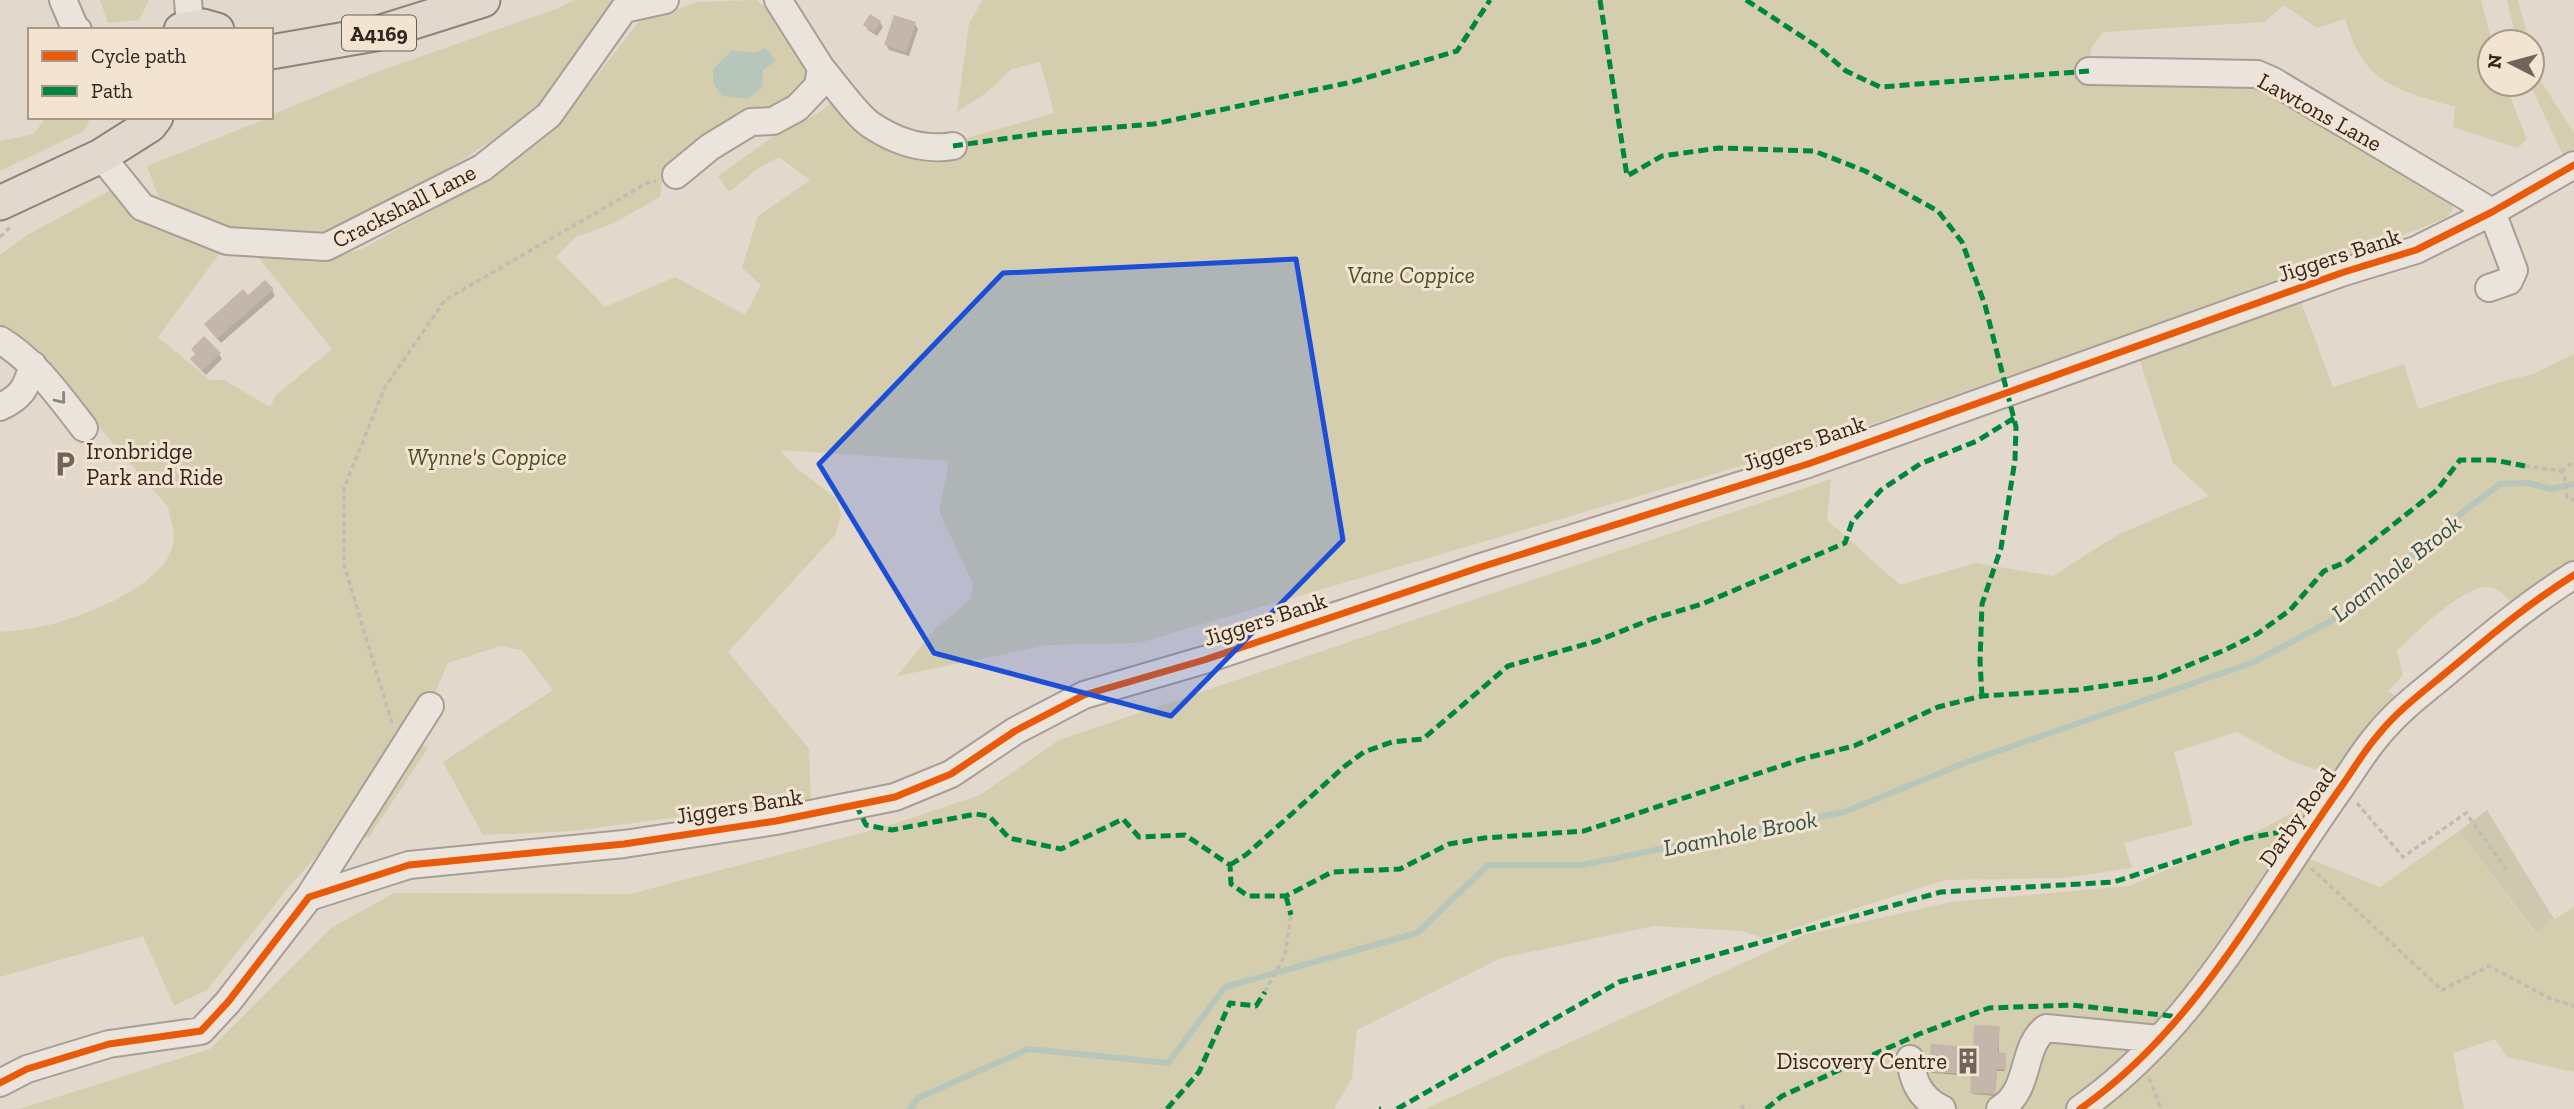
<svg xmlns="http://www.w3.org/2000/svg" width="2574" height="1109" font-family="'Zilla Slab',serif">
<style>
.green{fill:#d4ceae}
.cemetery{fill:#cec9ae}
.water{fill:#b7c6ba}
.shadow{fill:#0003}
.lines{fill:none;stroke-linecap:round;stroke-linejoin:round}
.stream{stroke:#b7c6ba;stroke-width:6}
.building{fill:#c5b6ac}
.minor-casing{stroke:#a79e95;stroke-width:30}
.major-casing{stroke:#8c837b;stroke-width:37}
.path{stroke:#c2bbb4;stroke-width:3.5;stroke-dasharray:5 3.5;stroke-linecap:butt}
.minor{stroke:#eae4dd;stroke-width:26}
.major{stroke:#e1d9ce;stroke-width:33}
.quiet{stroke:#00873e;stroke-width:5;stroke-dasharray:10 5;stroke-linecap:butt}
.cycleway-casing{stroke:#f3e4d1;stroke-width:11}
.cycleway{stroke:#e8590c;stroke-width:7}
.oneway{stroke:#8f847e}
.marked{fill:#1d4ed8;fill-opacity:0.2;stroke:#1d4ed8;stroke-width:5;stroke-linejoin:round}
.labels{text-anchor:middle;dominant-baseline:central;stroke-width:6;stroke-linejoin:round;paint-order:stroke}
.shield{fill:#f3e4d1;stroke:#6d5e54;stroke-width:2}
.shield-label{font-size:21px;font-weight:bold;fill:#34251e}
.street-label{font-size:23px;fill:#34251e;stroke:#f3e4d1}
.park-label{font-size:23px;font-style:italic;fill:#4b4f26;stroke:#f3e4d1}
.poi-label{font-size:23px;fill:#34251e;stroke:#f3e4d1;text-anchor:start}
.water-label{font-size:24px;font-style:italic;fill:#2e534b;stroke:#f3e4d1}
</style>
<rect width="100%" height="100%" fill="#e2d8cb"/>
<path class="green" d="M100 0H149L139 20 108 23Z
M575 0H623L573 66 532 115 410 193 332 232 298 237 236 231 178 210 158 196 147 166 271 117V115L371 74 556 9Z
M756 0 790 26 814 71 777 113H754L662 179 660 197 614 223 576 237 556 257 605 307 675 277 745 315 761 285 742 268 758 216 810 180 779 157 760 167 729 192 718 176 782 130 816 115 837 98C866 128 891 162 936 163L964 139 1054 113 1040 62 1012 69 986 93 957 112 969 24 982 0H2481L2492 42H2490V84H2505L2527 139 2518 148 2453 127 2455 107C2396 89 2364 85 2345 19L2317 28 2284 5 2264 22 2103 32 2092 47 2089 64 2253 80 2451 199 2453 209 2446 218 2344 258 1812 445 1139 643 1048 645 897 676 936 628 971 599 973 584 939 511 949 461 780 450 795 467 836 498 841 515 835 535 728 652 809 749 811 800 572 831 483 835 443 762 553 690 522 650 500 646 448 663 425 716 405 738 428 748 369 837 323 849 287 889 207 990 174 1006 143 936 0 977V632C16 630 33 629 49 625 86 615 171 584 174 539 174 529 170 517 168 507L35 353 0 329V255L27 235 109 191 142 222 223 249 158 337 210 380H224L270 407 276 395 332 349 254 252 314 262 362 249 489 179 560 123 639 21 698 2Z
M2507 0H2518L2529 42H2517Z
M2532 54 2537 75 2574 133V148L2563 155 2530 84Z
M46 117H91L84 131 0 171V141L34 134Z
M2301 302 2333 387 2404 364 2418 409 2497 383 2533 374 2574 354V565L2512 603C2506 597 2498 588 2490 587 2466 583 2414 634 2397 651L2403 675 2388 691 2398 697 2332 775 2293 762 2237 732 2174 752 2193 825 2124 843 2132 868 2064 878 1945 880 1762 938 1743 931 1654 926 1501 958 1357 1030 1352 1078 1334 1109H19L210 1049 331 928 394 893 630 894 884 827 980 795 1059 740 1831 479 1827 520 1900 585 1976 563 2053 576 2119 534 2209 496 2173 463 2139 358Z
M2314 801 2285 849 2380 887 2459 831 2534 932 2574 907V1072L2507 1057 2495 1039 2453 1053 2464 1109H1425L1804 935 1951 902 2129 886 2260 830Z"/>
<path class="cemetery" d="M2487 810 2554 919 2535 932 2459 831Z"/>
<path class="water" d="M765 48 776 60 763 70 762 88 747 99 722 96 713 83V69L732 50 755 53Z"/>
<path class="shadow" d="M880 22 883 27 877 36 868 30 865 25Z
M915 24 918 29 909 56 889 50 886 44Z
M272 290 275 296 221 343 209 329Z
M219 354 222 359 206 375 195 364Z
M1999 1028V1054L2006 1057 2005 1071H1997L1995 1096 1973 1094V1076L1932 1073 1931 1071 1975 1048Z"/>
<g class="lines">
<path class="stream" d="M910 1109 918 1098 1028 1049 1168 1063 1225 987 1417 933 1488 865H1582L1844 812 1967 762 2254 662 2349 611 2459 515 2500 484 2529 483 2551 489 2574 484"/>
</g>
<path class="building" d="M870 14 881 21 874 32 863 25Z
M894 15 916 22 906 52 884 45Z
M265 280 274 289 217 339 204 324 243 289 248 295Z
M204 336 221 353 202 371 190 359 195 354 191 349Z
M1974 1025 2000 1026 1998 1052 2006 1053 2005 1070 1997 1069 1995 1094 1970 1093 1971 1074 1929 1072 1931 1044 1973 1047Z"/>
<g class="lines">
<g class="minor-casing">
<path id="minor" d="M63 0 75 28 78 30
M188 0 190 26
M821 68C834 83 856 115 871 125 895 141 924 151 953 146
M2089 71 2257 74 2273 81 2492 212 2514 270 2509 281 2489 288
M101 156 142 207 227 241 326 247 482 168 549 115 624 9 665 0
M676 175 710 147 751 122 773 121 797 108 818 86 821 68 778 0
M0 340C35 361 59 396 84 428
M0 407C22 397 26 388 33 365
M309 897 430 706
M1910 1059C1913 1082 1920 1098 1942 1109
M0 1083 27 1069 109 1044 201 1031 228 1002 309 897 409 865 624 844 776 821 895 797 951 774 1015 731 1084 695 1204 660 1478 568 1808 464 2344 272 2416 250 2492 212 2574 165
M2000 1109C2032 1089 2020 1048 2046 1028L2159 1039
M2080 1109C2196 1028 2261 899 2341 787 2353 770 2364 751 2378 735 2398 710 2424 691 2448 671 2489 637 2529 603 2574 575"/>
</g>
<g class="major-casing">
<path id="major" d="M181 30 203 26 217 30
M271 52 375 34 483 0
M0 203 101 156 150 125 156 117"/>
</g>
<path class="path" d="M0 237 10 227
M2525 466 2561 471 2565 479 2567 497 2574 500
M2561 471 2574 462
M392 723 344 565V488L385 387 445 300 647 183 656 181
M2357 803 2403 857 2466 813 2509 873
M2311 868 2442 990 2489 966 2551 999 2574 1006
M1265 992 1285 955 1291 915
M2149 1078 2161 1109
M1741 1105 1744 1109"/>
<use href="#minor" class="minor"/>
<use href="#major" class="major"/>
<path class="quiet" d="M1600 0 1627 176 1662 156 1719 148 1814 151 1865 171 1938 211 1962 242 1985 305 2016 427 2015 460 2001 548 1982 604 1980 661 1982 696
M1746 0 1818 47 1846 71 1880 87 2089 71
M953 146 1044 133 1154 124 1352 82 1457 51 1490 0
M856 805 866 825 892 830 976 814 989 816 1009 838 1061 849 1123 819 1139 837 1185 835 1230 865 1231 884 1248 896H1286L1332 872 1400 869 1449 844 1484 838 1584 831 1802 759 1854 746 1938 707 1982 696 2077 690 2158 678 2227 649 2257 634 2290 610 2324 571 2346 562 2437 490 2460 460H2494L2525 466
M1230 865 1247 854 1345 766 1364 752 1392 742 1423 739 1508 666 1597 641 1652 619 1702 604 1845 543 1852 522 1881 490 1920 464 1977 441 2014 418
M1286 896 1291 915
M1167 1109 1199 1072 1230 1003 1256 1006 1265 992
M1379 1109H1381
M1397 1109 1619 982 1941 892 2114 882 2248 838 2313 826
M1766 1109 1782 1096 1919 1034 1989 1008 2072 1005 2180 1017"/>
<g class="cycleway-casing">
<path id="cycleway" d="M0 1083 27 1069 109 1044 201 1031 228 1002 309 897 409 865 624 844 776 821 895 797 951 774 1015 731 1084 695 1204 660 1478 568 1808 464 2344 272 2416 250 2492 212 2574 165
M2080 1109C2196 1028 2261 899 2341 787 2353 770 2364 751 2378 735 2398 710 2424 691 2448 671 2489 637 2529 603 2574 575"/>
</g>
<use href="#cycleway" class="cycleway"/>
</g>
<defs><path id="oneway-chevron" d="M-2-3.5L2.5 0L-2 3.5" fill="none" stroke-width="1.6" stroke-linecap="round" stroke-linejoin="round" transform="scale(1.75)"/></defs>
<use class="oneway" href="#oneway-chevron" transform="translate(61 399) rotate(51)"/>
<path class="marked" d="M1296 259 1343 540 1171 716 934 653 819 464 1003 273Z"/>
<defs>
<g id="parking-bare" transform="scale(2.1)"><path d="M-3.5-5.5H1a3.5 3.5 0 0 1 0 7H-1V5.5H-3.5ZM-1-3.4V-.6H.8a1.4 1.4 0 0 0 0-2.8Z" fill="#71645b" stroke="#f3e4d1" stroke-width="2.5" paint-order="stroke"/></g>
<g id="building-bare" transform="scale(2.1)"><path d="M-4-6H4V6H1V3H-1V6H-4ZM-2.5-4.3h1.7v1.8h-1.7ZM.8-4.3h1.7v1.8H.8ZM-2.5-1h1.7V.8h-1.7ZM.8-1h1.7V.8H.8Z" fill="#71645b" stroke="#f3e4d1" stroke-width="2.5" paint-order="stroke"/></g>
</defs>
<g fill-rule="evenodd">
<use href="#parking-bare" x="65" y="464"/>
<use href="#building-bare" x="1968" y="1061"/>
</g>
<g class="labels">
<rect class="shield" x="342" y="15.5" width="74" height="35" rx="5"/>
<g class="shield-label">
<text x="379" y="33">A4169</text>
</g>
<g class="street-label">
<text transform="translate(2320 112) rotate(29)">Lawtons Lane</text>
<text transform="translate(404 206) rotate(-27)">Crackshall Lane</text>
<text transform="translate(2339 255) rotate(-18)">Jiggers Bank</text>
<text transform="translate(1804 443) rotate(-19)">Jiggers Bank</text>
<text transform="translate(1265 619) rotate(-18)">Jiggers Bank</text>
<text transform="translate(739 806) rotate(-9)">Jiggers Bank</text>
<text transform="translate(2297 817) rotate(-55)">Darby Road</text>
</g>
<g class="park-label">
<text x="1411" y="275">Vane Coppice</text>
<text x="487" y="457">Wynne's Coppice</text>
</g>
<g class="poi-label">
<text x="86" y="451">Ironbridge<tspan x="86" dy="26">Park and Ride</tspan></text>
<text x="1947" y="1061" text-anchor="end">Discovery Centre</text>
</g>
<g class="water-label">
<text transform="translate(2396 568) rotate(-38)">Loamhole Brook</text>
<text transform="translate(1740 833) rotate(-11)">Loamhole Brook</text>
</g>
</g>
<rect x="28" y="28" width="245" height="91" fill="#f3e4d1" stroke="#a79889" stroke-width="2"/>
<rect x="42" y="51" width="35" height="10" fill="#e8590c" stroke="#a79889" stroke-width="2"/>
<text x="91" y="63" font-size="21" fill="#34251e">Cycle path</text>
<rect x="42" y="86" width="35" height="10" fill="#00873e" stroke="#a79889" stroke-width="2"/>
<text x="91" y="98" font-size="21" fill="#34251e">Path</text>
<g transform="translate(2511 63) rotate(276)"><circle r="33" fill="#f3e4d1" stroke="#a79889" stroke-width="2"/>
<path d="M0-5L12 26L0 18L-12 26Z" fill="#71645b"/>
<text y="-10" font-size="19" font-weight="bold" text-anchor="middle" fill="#34251e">N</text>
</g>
</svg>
